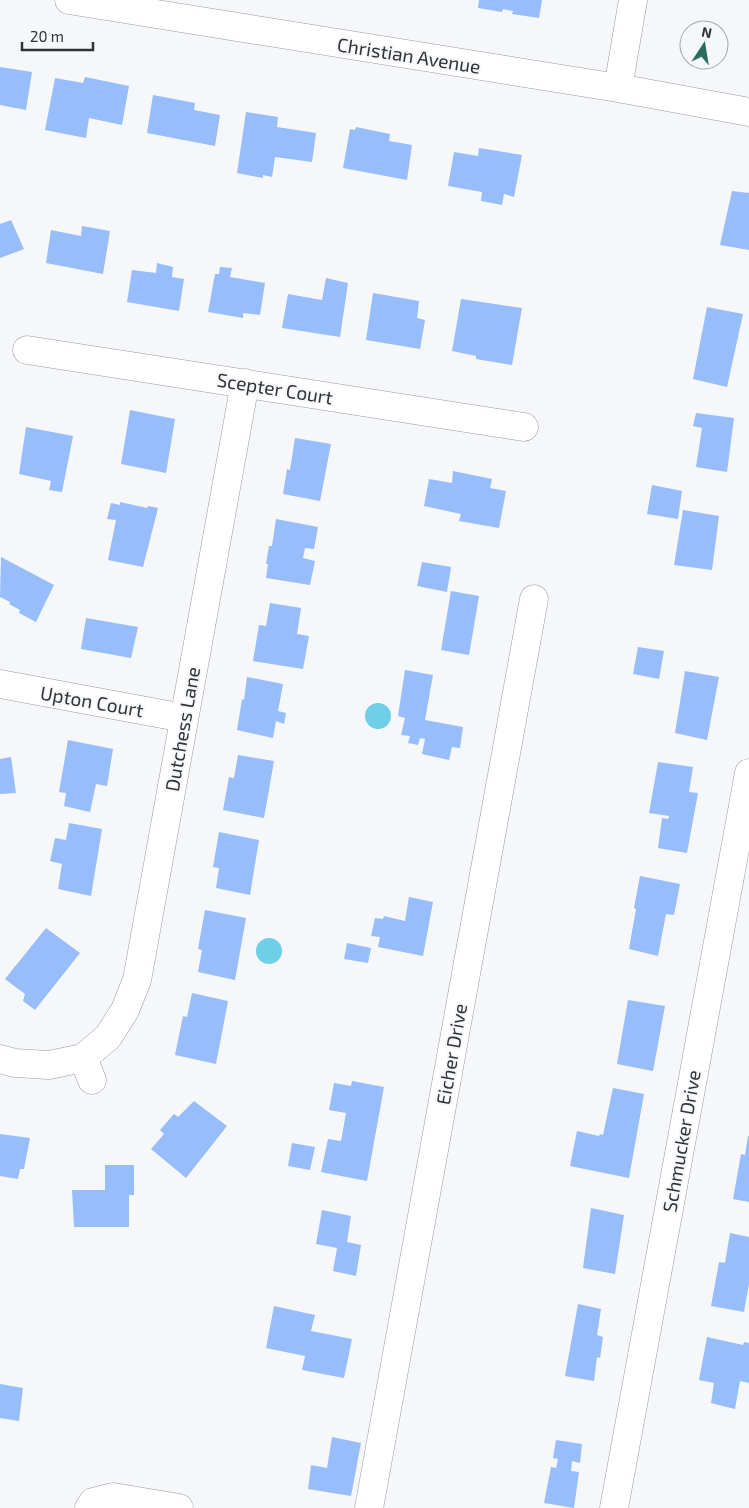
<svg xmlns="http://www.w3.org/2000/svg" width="749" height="1508" font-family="'Exo 2',sans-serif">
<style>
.water{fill:#6fcfe8}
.building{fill:#97bdfa}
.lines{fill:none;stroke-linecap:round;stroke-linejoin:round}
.minor-casing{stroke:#999a9d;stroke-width:29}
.minor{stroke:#fff;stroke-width:28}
.labels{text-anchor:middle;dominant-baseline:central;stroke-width:4;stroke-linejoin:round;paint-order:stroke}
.street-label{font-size:19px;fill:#313233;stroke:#f5f7fa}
</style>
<rect width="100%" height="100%" fill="#f5f7fa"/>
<path class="water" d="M365 716a13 13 0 1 1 26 0a13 13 0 1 1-26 0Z
M256 951a13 13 0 1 1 26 0a13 13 0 1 1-26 0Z"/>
<path class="building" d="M479 0H542L539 18 512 14 513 11 503 9 502 12 478 8Z
M0 67 32 72 26 110 0 105Z
M85 77 129 86 122 125 89 118 86 138 45 130 55 78 83 83Z
M153 95 195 103 194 110 220 115 215 146 147 133Z
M246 112 278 117 277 127 316 133 312 162 275 157 272 177 263 175V178L237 173Z
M356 127 390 134 389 141 412 145 407 180 343 168 350 129 355 130Z
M479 148 522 155 514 197 504 194 502 205 481 201 482 192 448 186 454 152 478 156Z
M732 191 749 193V250L720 245Z
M11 220 24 249 0 258V224Z
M82 226 110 231 103 274 46 263 51 230 81 236Z
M157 263 173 267 172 277 184 279 179 311 127 302 132 270 156 273Z
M220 267 232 268 230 277 265 283 260 315 243 313V318L208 312 215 274H219Z
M326 278 348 283 340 337 282 328 288 294 322 300Z
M373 293 419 301 417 318 425 320 420 349 366 340Z
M461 299 522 308 512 365 476 359V356L452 351Z
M707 307 743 314 727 387 693 379Z
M130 410 175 419 166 473 121 464Z
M696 413 734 418 727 472 696 467 702 428 693 426Z
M26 427 73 436 62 492 49 490 51 481 19 474Z
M295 438 331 444 320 501 283 494 287 469 290 470Z
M453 471 492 479 490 488 506 491 499 528 459 521 461 514 424 506 429 479 452 483Z
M652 485 682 491 678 519 647 514Z
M120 502 147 508 148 506 158 508 143 567 108 560 116 520 107 519 111 503 120 505Z
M683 510 719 516 712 570 674 565Z
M276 519 318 527 314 549 305 548 303 558 315 561 310 585 266 578 268 564H266L269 546H272Z
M1 557 54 585 36 622 19 613 20 610 9 604 10 602 0 597Z
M422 562 451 567 447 592 417 586Z
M451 591 479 596 469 655 441 650Z
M270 603 301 608 297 634 309 636 303 669 253 661 259 625 266 626Z
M86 618 138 627 131 658 81 649Z
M638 647 664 651 659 679 633 674Z
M405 670 433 675 425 720 463 727 460 748 452 747 449 760 422 754 425 739 420 738 418 745 408 743 410 736 401 735 405 718 398 716Z
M685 671 719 677 707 740 675 733Z
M247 677 283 684 278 711 286 713 284 724 276 721 273 738 237 730 242 699 244 700Z
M68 740 113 749 107 786 96 784 90 812 64 806 66 793 59 792Z
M238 755 274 761 264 818 223 810 229 777 234 778Z
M11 757 16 793 0 794V759Z
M658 762 693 767 689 792 698 793 687 853 658 848 662 818 668 819 669 816 649 813Z
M69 823 102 829 91 896 58 889 62 864 50 861 55 838 66 840Z
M219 832 259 840 250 895 216 888 219 868 213 867Z
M640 876 680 884 674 915 666 914 658 956 629 949 636 909 634 908Z
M409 897 433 902 423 956 378 947 380 937 371 936 375 918 383 919 384 916 405 921Z
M205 910 246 918 235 980 198 972 202 950 198 949Z
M46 928 80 953 35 1010 23 1001 25 994 5 979Z
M347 943 371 948 368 963 344 959Z
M192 993 228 1001 216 1064 175 1055 183 1016 187 1017Z
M628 1000 665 1006 653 1071 617 1064Z
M352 1081 384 1087 367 1181 321 1172 328 1139 341 1141 346 1113 329 1110 334 1083 351 1086Z
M613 1088 644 1094 629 1178 570 1166 577 1131 599 1136 600 1134 603 1135Z
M194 1101 227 1126 186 1178 151 1149 164 1134 160 1130 174 1114 178 1117Z
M0 1134 30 1138 24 1169H20L18 1179 0 1176Z
M748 1136H749V1202L733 1199 741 1154 745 1155Z
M292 1143 315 1147 310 1170 288 1166Z
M105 1165H134V1195H129V1227H74L72 1190H105Z
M591 1208 624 1215 615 1274 583 1268Z
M322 1210 351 1216 347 1242 361 1245 356 1276 333 1271 337 1248 316 1244Z
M730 1233 749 1237V1284L744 1312 711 1306 719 1262 725 1263Z
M578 1304 601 1309 597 1335 603 1337 600 1358 597 1357 594 1381 565 1376Z
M274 1306 315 1315 311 1331 352 1339 344 1378 302 1370 305 1356 266 1348Z
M707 1337 743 1345 744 1342 749 1343V1383L740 1381 735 1409 711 1403 714 1383 699 1380Z
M0 1384 23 1388 19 1421 0 1418Z
M332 1437 361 1443 351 1496 308 1489 311 1465 327 1468Z
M556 1440 582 1444 580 1463 572 1461 571 1471 579 1472 574 1508 544 1503 551 1467 556 1468 558 1459 553 1458Z"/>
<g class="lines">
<g class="minor-casing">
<path id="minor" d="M69 0 618 88 749 112
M618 88 633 0
M27 350 524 427
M0 684 184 718
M83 1058 92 1080
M0 1059 15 1063 49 1065 83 1058 108 1037 125 1010 137 980 245 383
M89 1508 93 1502 113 1497 179 1508
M369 1508 534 599
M614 1508 749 773"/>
</g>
<use href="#minor" class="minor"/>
</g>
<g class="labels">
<g class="street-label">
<text transform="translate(409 55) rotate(9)">Christian Avenue</text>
<text transform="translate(275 388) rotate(9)">Scepter Court</text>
<text transform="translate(92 701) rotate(10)">Upton Court</text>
<text transform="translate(182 729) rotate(-80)">Dutchess Lane</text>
<text transform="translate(451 1054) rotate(-80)">Eicher Drive</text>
<text transform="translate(681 1141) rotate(-80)">Schmucker Drive</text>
</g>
</g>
<g transform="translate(704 45) rotate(12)"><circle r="24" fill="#f5f7fa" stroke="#a7a8aa"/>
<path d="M0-4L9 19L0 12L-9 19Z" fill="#296d60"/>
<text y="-8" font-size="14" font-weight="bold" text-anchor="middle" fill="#313233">N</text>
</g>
<path d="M22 42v8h71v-8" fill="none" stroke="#313233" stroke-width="2.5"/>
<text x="30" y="42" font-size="15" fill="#313233" stroke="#f5f7fa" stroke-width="4" paint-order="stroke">20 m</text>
</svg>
